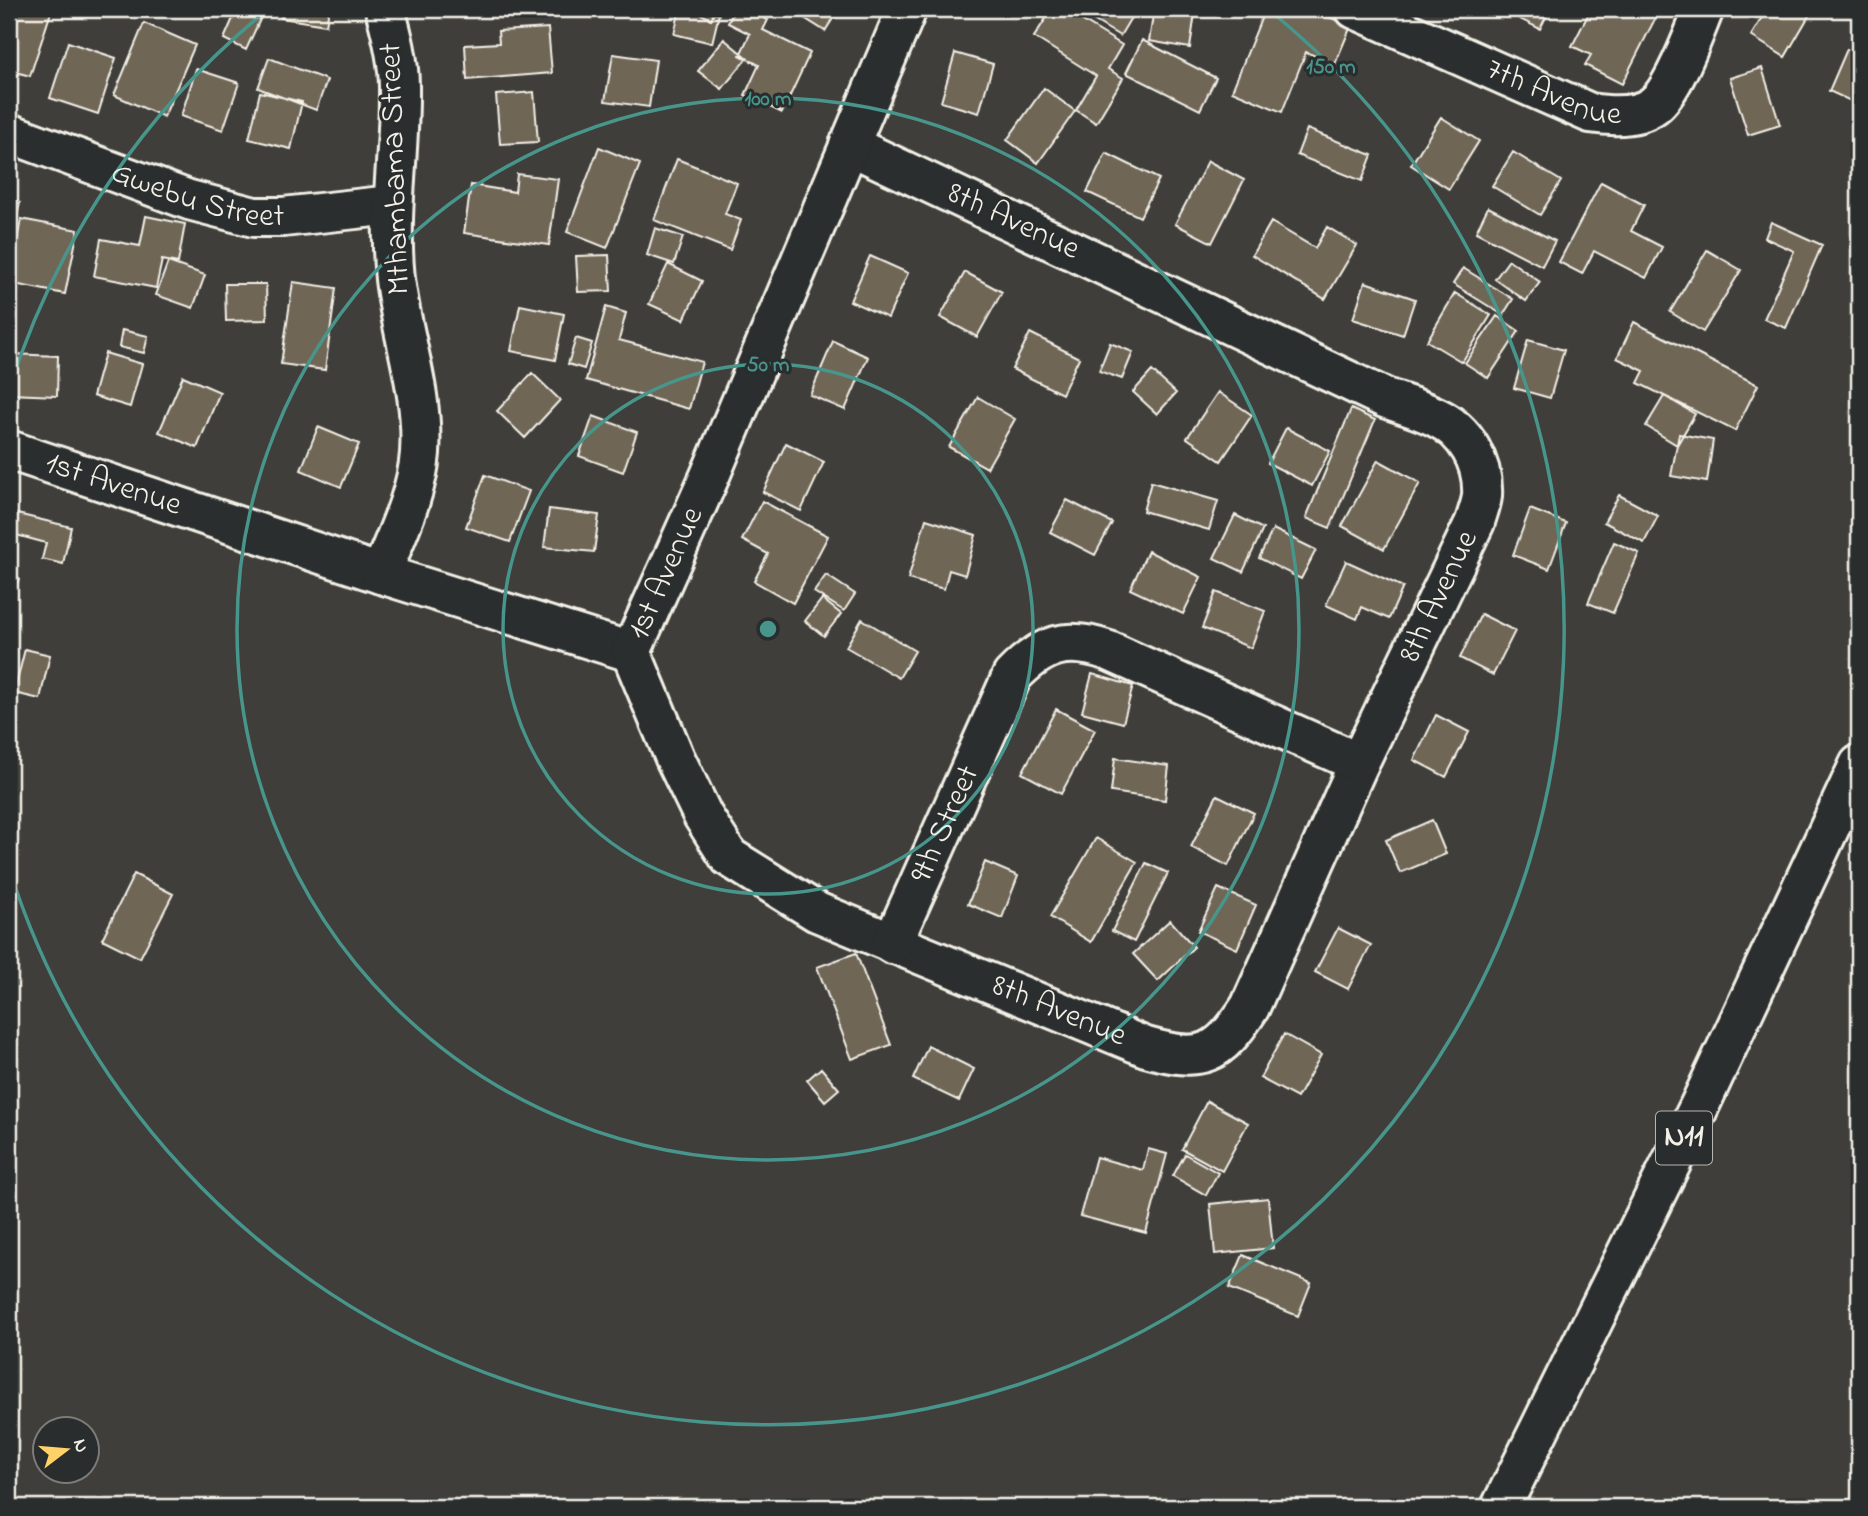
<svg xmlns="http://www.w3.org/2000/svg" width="1868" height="1516" font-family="'Indie Flower',sans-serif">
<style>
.building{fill:#706657;stroke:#f4f1e8;stroke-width:2}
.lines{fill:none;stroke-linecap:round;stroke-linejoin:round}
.minor-casing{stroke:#f4f1e8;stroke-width:44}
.trunk-casing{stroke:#f4f1e8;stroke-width:44}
.minor{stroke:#2a2d2e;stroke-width:38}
.trunk{stroke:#2a2d2e;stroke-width:38}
.ring{fill:none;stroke:#48958c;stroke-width:3.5}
.labels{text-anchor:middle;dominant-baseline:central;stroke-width:6;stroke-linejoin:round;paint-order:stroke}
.shield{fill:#2a2d2e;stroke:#b7b6b0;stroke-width:2}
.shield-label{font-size:30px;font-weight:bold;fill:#f4f1e8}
.street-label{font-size:32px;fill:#f4f1e8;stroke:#2a2d2e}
.centre{fill:#48958c;stroke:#2a2d2e;stroke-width:3.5}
.ring-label{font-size:21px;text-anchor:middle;font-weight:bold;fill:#48958c;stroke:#2a2d2e;stroke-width:6;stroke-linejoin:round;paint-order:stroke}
</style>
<rect width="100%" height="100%" fill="#3f3e3a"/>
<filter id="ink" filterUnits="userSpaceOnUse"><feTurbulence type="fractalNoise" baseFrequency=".0143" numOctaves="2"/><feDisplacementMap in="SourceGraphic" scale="14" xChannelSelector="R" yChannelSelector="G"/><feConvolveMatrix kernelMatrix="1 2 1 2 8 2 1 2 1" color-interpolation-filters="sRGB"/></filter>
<g filter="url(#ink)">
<path class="building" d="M9 9H52L30 76 9 70Z
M237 9H253L263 13 246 50 224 39Z
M283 9H329L326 25 281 18Z
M564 9H597L596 12Z
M680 9H696L719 14 712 43 674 34Z
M691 9H716L711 19Z
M735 9H744L768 20 763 30 810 53 782 113 745 95 759 65 740 55 750 34 728 23Z
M790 9H839L825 31Z
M1052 9H1084L1078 18 1122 45 1108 69 1123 78 1096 123 1076 110 1096 76 1034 37Z
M1086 9H1136L1120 36 1083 14Z
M1154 9 1195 13 1190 48 1149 41Z
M1265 9H1309L1351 26 1335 64 1306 52 1282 112 1232 91Z
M1500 9H1550L1540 29Z
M1591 9H1660L1622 84 1585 65 1591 55 1572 46Z
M1767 9H1802L1810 14 1785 57 1751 36Z
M144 23 195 45 164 117 114 95Z
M548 28 552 73 467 80 465 45 499 43 498 31Z
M724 39 747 58 722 89 698 71Z
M1142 40 1216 78 1200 110 1126 73Z
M68 42 116 58 98 114 50 98Z
M1847 49 1859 54V93L1855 103 1829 91Z
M955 53 993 64 979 113 941 102Z
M613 54 656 60 649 107 605 101Z
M269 58 327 80 316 110 258 88Z
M1762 68 1780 125 1748 135 1730 78Z
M196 69 239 83 223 130 181 116Z
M1044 88 1075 111 1038 163 1007 140Z
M260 92 302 102 291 149 249 139Z
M534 92 538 142 500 144 496 95Z
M1441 117 1479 141 1449 189 1411 165Z
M1307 129 1372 155 1362 181 1297 155Z
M599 147 640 164 607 248 567 232Z
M1513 152 1561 181 1540 215 1492 186Z
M1106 153 1159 179 1140 217 1087 192Z
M677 159 737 183 725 214 741 220 730 250 654 220Z
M1208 161 1244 180 1212 243 1175 224Z
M517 174 558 179 549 245 464 233 471 185 515 192Z
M1601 182 1644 205 1631 231 1662 247 1646 278 1594 251 1582 274 1559 262Z
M9 200 20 203 11 241 9 240Z
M1488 207 1555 241 1542 266 1476 232Z
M146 216 185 224 178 263 162 260 156 288 94 276 101 239 140 246Z
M21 219 78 230 65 294 9 283Z
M1271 222 1315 248 1327 227 1357 245 1325 299 1252 255Z
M1771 222 1822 245 1786 328 1764 319 1794 251 1765 238Z
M655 228 683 237 674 264 647 255Z
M1707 250 1741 270 1703 332 1670 312Z
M609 255 611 291 578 292 576 256Z
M870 256 908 273 888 318 850 301Z
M1509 260 1540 282 1526 301 1495 279Z
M168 262 205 275 193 308 156 295Z
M668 264 702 281 684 320 649 304Z
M1463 268 1513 299 1503 315 1453 284Z
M965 272 1002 292 977 337 940 317Z
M293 282 336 288 325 370 281 364Z
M1365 282 1415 299 1403 335 1353 319Z
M225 284H266L267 320 226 321Z
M9 288 18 291 9 319Z
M1455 293 1491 315 1462 362 1427 341Z
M520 305 564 314 555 360 511 351Z
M606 307 626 313 619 340 702 362 689 409 586 380Z
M1497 316 1519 331 1488 378 1465 363Z
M1634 322 1758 385 1735 431 1638 383 1644 371 1617 358Z
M122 330 148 336 144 353 119 347Z
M1030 333 1079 358 1062 394 1012 369Z
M576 338 592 343 584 369 568 364Z
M1528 340 1564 350 1550 398 1514 388Z
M833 341 868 357 845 410 810 395Z
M1110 343 1133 352 1122 379 1099 371Z
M105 353 142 364 130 407 93 396Z
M11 354 58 356 57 396 10 394Z
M1152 371 1176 393 1157 414 1133 392Z
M532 373 560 400 525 438 497 411Z
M183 376 220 392 197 448 159 432Z
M1218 392 1252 415 1221 461 1187 438Z
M1664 396 1695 414 1677 445 1646 426Z
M978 397 1015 419 987 468 949 447Z
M1351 409 1375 420 1330 528 1306 518Z
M593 416 637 432 623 472 579 456Z
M318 427 359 444 341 487 301 470Z
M1286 428 1330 451 1312 486 1268 463Z
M1679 434 1713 440 1707 482 1671 476Z
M786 443 824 462 801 511 763 492Z
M1378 460 1420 483 1384 549 1342 526Z
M485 475 529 491 510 542 466 527Z
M1151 482 1218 501 1209 530 1143 511Z
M1619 495 1658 516 1644 543 1604 522Z
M1067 500 1112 523 1095 555 1050 532Z
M762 501 828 536 793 603 754 581 768 554 742 540Z
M549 509 599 515 594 552 544 547Z
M1530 509 1566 523 1549 569 1513 555Z
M9 512 71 527 63 564 42 559 46 543 9 533Z
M1235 515 1263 529 1243 572 1214 558Z
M926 519 976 535 965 575 949 570 944 589 908 579Z
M1273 529 1316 550 1301 579 1259 558Z
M1614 542 1639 553 1613 613 1588 603Z
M1148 551 1201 577 1183 614 1130 589Z
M1346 561 1403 587 1389 619 1362 607 1357 619 1326 605Z
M9 574 19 578 9 605Z
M826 575 855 594 844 611 814 592Z
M1216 592 1265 611 1251 648 1202 628Z
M822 599 841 614 824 636 805 621Z
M1481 614 1515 631 1493 675 1460 658Z
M862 619 915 651 899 678 846 647Z
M25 649 50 655 40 699 14 693Z
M1092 674 1133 686 1123 723 1082 712Z
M1056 709 1095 730 1061 794 1022 773Z
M1436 715 1469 732 1446 777 1414 760Z
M1115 758 1169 766 1165 800 1111 792Z
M1217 795 1254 813 1228 866 1191 847Z
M1432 820 1446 854 1400 873 1386 840Z
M1096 838 1137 862 1091 942 1050 917Z
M985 862 1018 876 1002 918 968 904Z
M1146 863 1168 873 1134 942 1112 931Z
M134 874 173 894 140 958 102 939Z
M1218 888 1256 905 1237 949 1198 931Z
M1170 920 1194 947 1158 981 1133 954Z
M1338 928 1371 945 1348 989 1315 972Z
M856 953 891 1045 852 1059 817 967Z
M1284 1034 1321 1055 1297 1098 1260 1078Z
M928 1046 974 1069 959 1101 913 1079Z
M821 1068 839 1089 825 1101 807 1080Z
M1207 1101 1248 1123 1222 1171 1182 1149Z
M1148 1149 1167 1154 1146 1233 1080 1216 1096 1157 1143 1170Z
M1185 1154 1218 1173 1206 1195 1173 1176Z
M1268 1198 1273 1248 1215 1254 1210 1204Z
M1243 1255 1311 1283 1298 1316 1229 1288Z"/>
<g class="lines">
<g class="minor-casing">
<g id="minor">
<path id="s1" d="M1355 9 1590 113C1609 116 1637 118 1654 105 1674 90 1694 33 1704 9"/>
<path id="s2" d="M9 133 189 200 254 217H283L392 205"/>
<path id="s3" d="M9 450 381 574 631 652"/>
<path d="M381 574C396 535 417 495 420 453 424 394 402 337 395 279 388 214 400 152 399 87 399 61 392 34 385 9"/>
<path id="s4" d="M631 652 675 758 703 816 729 857 817 912 1146 1047C1203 1063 1218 1056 1250 1007L1359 763 1475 522C1477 514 1481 505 1482 496 1484 463 1466 431 1436 417 1420 409 1402 404 1385 398L849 145"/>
<path id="s5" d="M631 652 709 478 907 9"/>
<path id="s6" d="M892 944 1012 676C1043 644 1066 636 1109 651L1359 763"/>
</g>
</g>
<g class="trunk-casing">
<path id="trunk" d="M1501 1507 1699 1107 1859 765"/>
</g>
<use href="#minor" class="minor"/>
<use href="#trunk" class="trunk"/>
</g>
</g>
<g class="ring">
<circle cx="768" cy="629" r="265"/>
<circle cx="768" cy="629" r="531"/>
<path d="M9 390A796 796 0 0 1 267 10M1269 10A796 796 0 1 1 9 868"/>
</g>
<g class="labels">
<rect class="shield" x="1656" y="1111.5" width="56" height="53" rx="5"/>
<g class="shield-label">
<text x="1684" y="1138">N11</text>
</g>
<g class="street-label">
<text stroke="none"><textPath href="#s1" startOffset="217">7th Avenue</textPath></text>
<text transform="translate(396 169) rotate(-92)">Mthambama Street</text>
<text stroke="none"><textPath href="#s2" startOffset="200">Gwebu Street</textPath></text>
<text transform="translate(1013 222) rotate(25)">8th Avenue</text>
<text stroke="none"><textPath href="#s3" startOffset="110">1st Avenue</textPath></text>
<text stroke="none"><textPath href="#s5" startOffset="86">1st Avenue</textPath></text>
<text stroke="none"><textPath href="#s4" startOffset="1264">8th Avenue</textPath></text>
<text stroke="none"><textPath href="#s6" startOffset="131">9th Street</textPath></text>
<text stroke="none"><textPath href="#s4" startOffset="593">8th Avenue</textPath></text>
</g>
</g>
<circle cx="768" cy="629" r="10" class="centre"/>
<g class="ring-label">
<text x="1331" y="73">150 m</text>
<text x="768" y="105">100 m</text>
<text x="768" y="371">50 m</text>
</g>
<rect width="1868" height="1516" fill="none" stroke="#2a2d2e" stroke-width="35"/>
<rect x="18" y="18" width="1833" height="1481" fill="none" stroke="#f4f1e8" stroke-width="2.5" filter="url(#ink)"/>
<g transform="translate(66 1450) rotate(74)"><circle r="33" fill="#2a2d2e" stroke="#7b7b78" stroke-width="2"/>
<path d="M0-5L12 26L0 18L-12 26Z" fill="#ffd166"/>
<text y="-10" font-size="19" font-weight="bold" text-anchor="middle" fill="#f4f1e8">N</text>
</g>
</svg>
